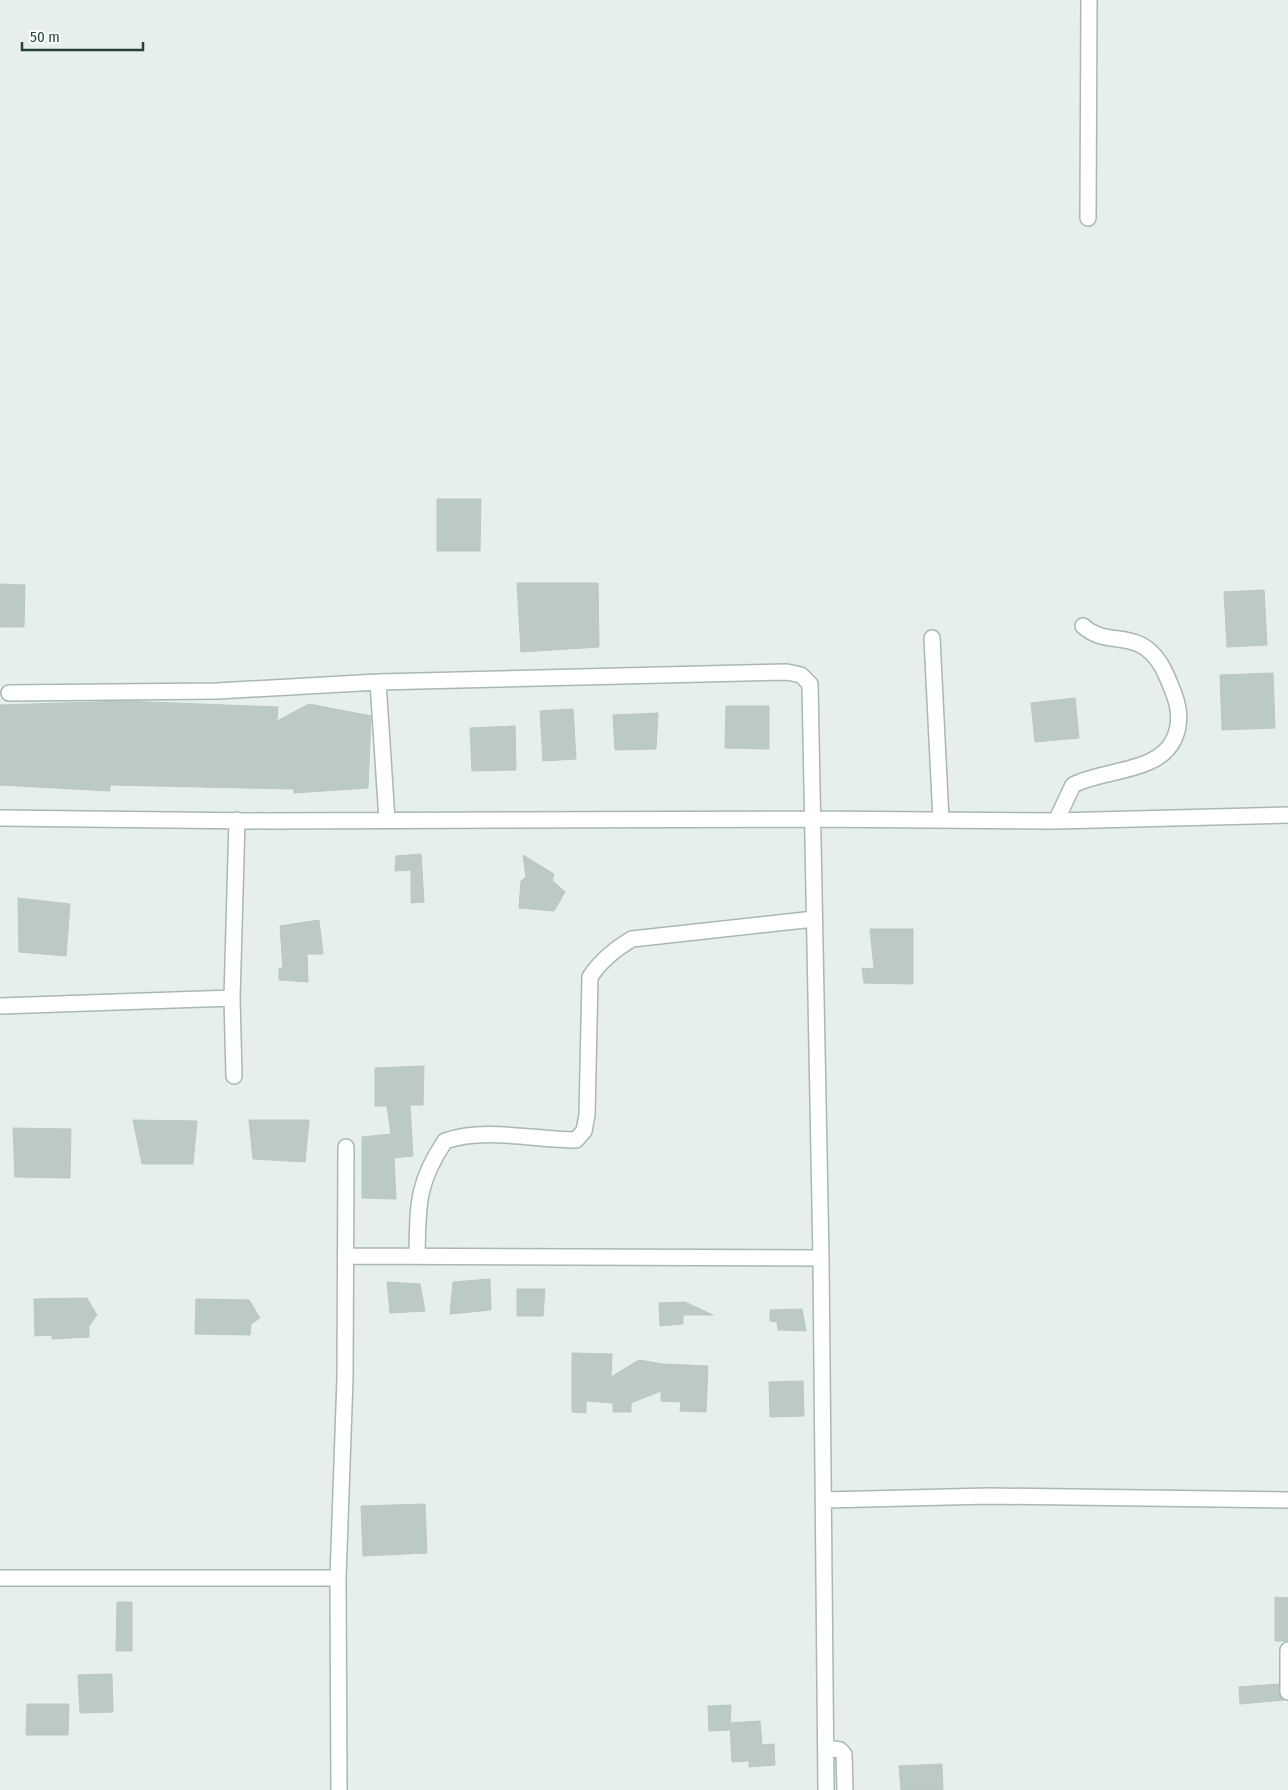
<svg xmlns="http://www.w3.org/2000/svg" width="1288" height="1790" font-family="'Fira Sans Condensed',sans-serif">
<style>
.building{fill:#bbcac4;stroke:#b8c9c2}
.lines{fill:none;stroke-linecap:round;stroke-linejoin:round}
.minor-casing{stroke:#a8b8b2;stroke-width:18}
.minor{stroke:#fff;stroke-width:15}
</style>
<rect width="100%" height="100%" fill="#e6efeb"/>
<path class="building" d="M437 499H481L480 551H437Z
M517 583H598L599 647 521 652Z
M0 584 25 585 24 627H0Z
M1264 590 1267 645 1227 647 1224 592Z
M1273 673 1275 728 1222 730 1220 675Z
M1075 698 1079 738 1035 742 1031 703Z
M123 701 278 707 277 721 309 704 371 716 368 788 294 793V789L110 785V791L0 785V705Z
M726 706H769V749L725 748Z
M573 709 576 759 543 761 540 711Z
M658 713 656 749 615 750 613 715Z
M515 726 516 770 472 771 470 728Z
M421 854 424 902 411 903V870L395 871 396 856Z
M523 855 554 874 552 880 565 892 554 911 519 908 521 881 526 877Z
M18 898 70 904 66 956 19 952Z
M319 920 323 954H307L308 982 279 980V968H283L280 926Z
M870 929H913V984L864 983 862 968 874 969Z
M424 1066 423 1105H410L413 1156 394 1158 396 1199 362 1198V1137L391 1134 387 1106H375V1068Z
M133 1120 197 1121 193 1164H142Z
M249 1120H309L305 1162 253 1159Z
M13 1128 71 1129 70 1178 15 1177Z
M490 1279 491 1310 450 1314 453 1282Z
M387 1282 420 1284 425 1311 390 1313Z
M517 1289H545L543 1316H517Z
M87 1298 97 1315 89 1326V1337L52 1339V1335L35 1336 34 1299Z
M196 1299 249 1300 260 1318 251 1324 250 1335 195 1334Z
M685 1302 713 1315H683V1324L660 1326 659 1303Z
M802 1309 806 1331 778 1330 777 1322 770 1321V1310Z
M572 1353 612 1354 611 1377 639 1360 663 1364 708 1366 706 1412 680 1411 681 1402 661 1401V1391L631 1403V1412H613V1403L586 1401V1413L572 1412Z
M803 1381 804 1416 770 1417 769 1382Z
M425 1504 427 1553 363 1556 361 1506Z
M1275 1597 1288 1598V1641H1275Z
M117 1602H132V1651H116Z
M112 1674 113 1712 80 1713 78 1675Z
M1279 1684 1280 1696 1284 1700 1240 1704 1239 1687Z
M27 1704H69L68 1735H26Z
M731 1705 730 1730 709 1731 708 1706Z
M760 1721 762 1745 774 1744 775 1765 749 1767V1761L732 1762 730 1723Z
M942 1764 943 1790H901L899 1766Z"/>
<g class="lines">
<g class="minor-casing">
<path id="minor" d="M1088 218 1089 0
M932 638 941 820
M378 682 387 820
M9 693 217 691 378 682 787 672 801 675 810 684 821 1258 826 1790
M0 818 266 821 812 819 1056 821 1288 815
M1056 821 1073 785C1103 769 1159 773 1174 739 1181 724 1180 710 1174 694 1167 676 1160 655 1141 645 1122 635 1102 643 1083 626
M0 1006 232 998
M234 1076 232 998 237 820
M346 1256 821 1258
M417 1256C418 1207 416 1184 445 1141 485 1127 534 1140 576 1140L584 1131 587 1115 590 977C601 960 615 949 632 939L814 919
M824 1500 989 1496 1288 1500
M0 1578H338
M1288 1650V1692
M826 1748 840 1750 844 1754 845 1790
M339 1790 338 1578 345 1378 346 1147"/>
</g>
<use href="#minor" class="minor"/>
</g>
<path d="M22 42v8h121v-8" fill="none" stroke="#24423a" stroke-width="2.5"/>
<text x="30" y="42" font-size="15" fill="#24423a" stroke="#f7fbf9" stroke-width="4" paint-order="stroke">50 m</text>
</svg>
